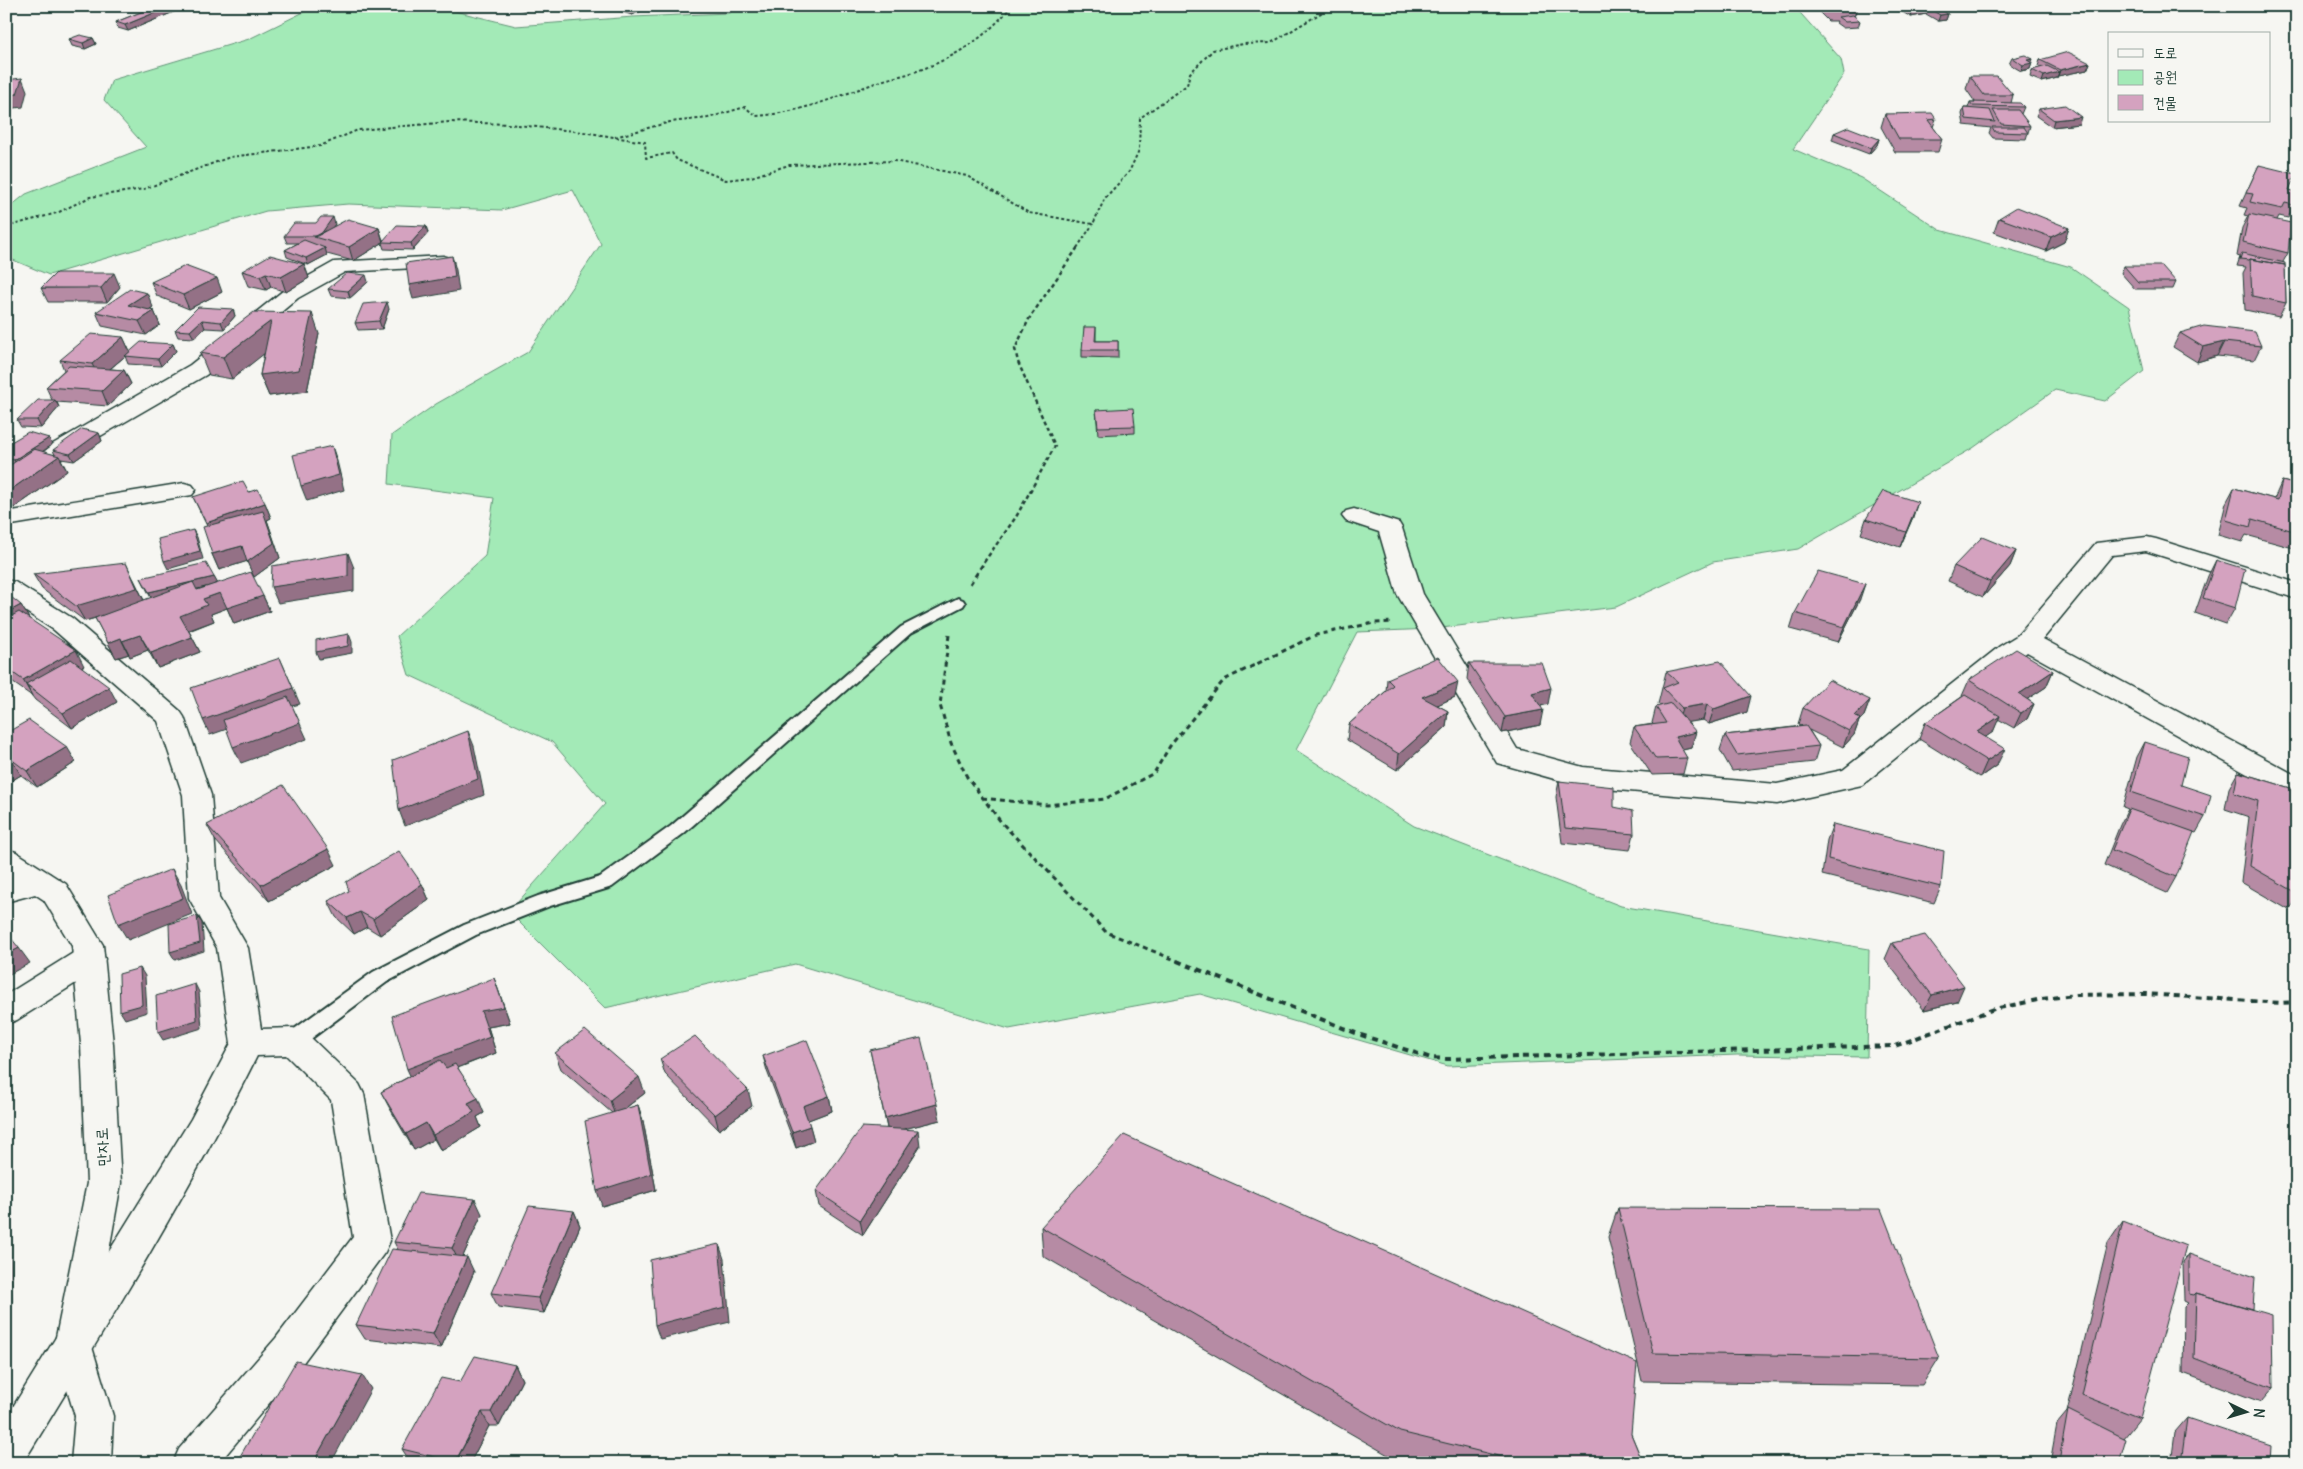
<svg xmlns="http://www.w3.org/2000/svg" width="2303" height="1469" font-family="Delius,'Poor Story',sans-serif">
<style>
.green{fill:#a3eab7;stroke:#619476}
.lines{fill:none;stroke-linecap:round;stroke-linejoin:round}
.service-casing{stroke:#1f3d34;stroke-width:4}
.minor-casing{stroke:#1f3d34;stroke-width:3}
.tertiary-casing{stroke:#1f3d34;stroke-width:3}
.path-far3{stroke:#1f3d34;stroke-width:2;stroke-dasharray:3 2.5;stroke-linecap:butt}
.path-far2{stroke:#1f3d34;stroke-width:2.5;stroke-dasharray:4 3;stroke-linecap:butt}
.path-far1{stroke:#1f3d34;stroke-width:3;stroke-dasharray:5 4;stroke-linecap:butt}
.path{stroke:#1f3d34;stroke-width:4;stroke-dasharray:6 5;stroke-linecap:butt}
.service{fill:#f6f6f2;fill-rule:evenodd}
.minor{fill:#f6f6f2;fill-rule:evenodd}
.tertiary{fill:#f6f6f2;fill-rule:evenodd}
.wall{fill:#b68ba4;stroke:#1f3d34}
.shaded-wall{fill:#947186;stroke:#1f3d34}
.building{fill:#d4a2bf;stroke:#1f3d34}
.labels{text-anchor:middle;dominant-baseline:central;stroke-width:4;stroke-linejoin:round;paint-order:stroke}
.near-street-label{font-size:16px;fill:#1f3d34;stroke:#f6f6f2}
</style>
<rect width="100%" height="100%" fill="#f6f6f2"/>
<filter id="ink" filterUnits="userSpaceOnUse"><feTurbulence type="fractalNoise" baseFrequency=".02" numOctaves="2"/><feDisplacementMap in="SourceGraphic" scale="10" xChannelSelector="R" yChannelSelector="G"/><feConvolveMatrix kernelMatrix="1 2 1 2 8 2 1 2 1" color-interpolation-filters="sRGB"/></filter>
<g filter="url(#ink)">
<path class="green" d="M316 6H434L516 26 633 17 729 13 740 6H1794L1841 59 1844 74 1793 149 1861 178 1940 230 2071 267 2129 307 2144 371 2105 401 2055 390 1973 448 1798 549 1713 562 1616 607 1433 629 1357 632 1296 750 1414 826 1621 906 1869 949 1867 1057 1737 1055 1448 1066 1200 994 1009 1029 795 964 605 1008 509 912 605 804 552 742 409 675 397 636 485 556 494 498 389 484 392 435 436 404 528 352 601 244 573 190 502 210 348 204 266 211 49 275 6 257V210L26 194 146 147 104 100 112 80 249 39Z"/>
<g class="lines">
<g class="service-casing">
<path id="service" d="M958 598 963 600 965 603 963 606 911 633 683 834 612 887 550 906 476 935 387 982 300 1047 293 1049 286 1047 283 1041 286 1035 373 972 464 925 538 896 600 877 671 826 901 627Z"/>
</g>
<g class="minor-casing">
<path id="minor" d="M443 256 450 258 453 262 450 266 345 272 298 298 206 375 14 486 6 488V471L190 365 284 290 334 262Z
M184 483 192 485 196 490 192 495 6 526V512Z
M1354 509 1399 523 1402 528 1423 594 1517 749 1583 767 1777 784 1843 770 2000 646 2018 635 2096 543 2147 537 2156 539 2297 583V599L2146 551 2112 555 2043 639 2297 776V799L2287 796 2027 652 1862 785 1777 804 1583 787 1497 763 1397 594 1379 532 1346 521 1342 516 1346 511Z
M6 580 15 582 72 618 180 711 184 717 211 795 219 898 248 948 261 1029 293 1028 305 1032 359 1084 364 1094 390 1241 385 1252 302 1364 219 1463H173L179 1449 276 1338 353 1237 331 1100 286 1055 257 1056C187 1196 105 1329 23 1463H6V1418L191 1119 231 1043 217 948 189 898 183 795 158 721 54 630 6 599Z
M39 871 50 874 54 882 50 890 6 902V880Z
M89 947 100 950 105 959 100 968 17 1020 6 1024V995L78 950Z"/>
</g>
<g class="tertiary-casing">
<path id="tertiary" d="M6 849 16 852 66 884 103 945 113 1044 121 1183 92 1347 113 1416 111 1463H71L75 1416 54 1347 87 1183 81 1044 72 946 44 900 6 875Z"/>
</g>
<path class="path-far3" d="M615 137 670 122 708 118 745 107 756 116C801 113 839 96 881 81 892 77 903 76 914 72 951 60 988 37 1011 6
M6 227 57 213 90 197 144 189 230 157 320 146 358 130 450 122 508 124 583 132 645 142 646 158 672 153 677 160 726 180 751 177 789 165 894 161 967 176 1029 213 1093 224 1105 198 1129 172 1139 150 1140 118 1187 85 1190 73 1213 50 1243 44 1271 43 1321 13 1327 6
M1077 248 1093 224"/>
<path class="path-far2" d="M984 562 1016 517 1055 446 1018 362 1015 349 1029 319 1078 247"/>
<path class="path-far1" d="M970 584 985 561
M949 635 940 705 951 743 967 777 1001 822 1106 932 1180 962
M982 798 1047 805 1105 799 1154 773 1170 746 1224 680 1316 635 1374 623 1393 622"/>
<path class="path" d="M1177 961 1358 1034 1431 1058 1447 1059 1895 1046 1994 1009 2042 999 2075 995 2145 994 2281 1003 2297 1002"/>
<use href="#service" class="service"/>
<use href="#minor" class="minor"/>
<use href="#tertiary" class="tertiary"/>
</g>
<path class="wall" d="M156 6H174L176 11 128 31 118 28 116 22Z
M509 6H539L526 11Z
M576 6H590L583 9Z
M615 6H640L641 11 632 15 616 10Z
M1813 6H1855L1857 8 1854 17 1860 21 1858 27 1843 28 1836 23 1837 21H1828Z
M1898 6H1935L1948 14 1946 20 1938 21 1926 14 1911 17 1897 9Z
M93 38 96 44 85 49 72 46 69 39Z
M2012 58 2032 63 2030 69 2021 71 2009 64Z
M2040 60 2090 63 2087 70 2057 76V78L2042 82 2030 77 2032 70 2041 68 2038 66Z
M1970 76 2013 95 2011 103 2024 107 2021 114 2030 126 2026 139 1993 138 1989 133 1991 128 1964 125 1962 114 1964 108H1968L1970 102H1975L1966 89Z
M2039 109 2079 124 2052 127 2036 116Z
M1885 114 1936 119 1933 127 1942 139 1938 152H1895L1881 127Z
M1834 133 1879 139 1877 145 1869 154 1832 140Z
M2259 165 2289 190 2297 199 2288 218 2279 216 2277 220 2288 253 2283 262 2285 265 2286 303 2279 317 2245 310 2243 273 2246 267 2237 266 2240 257 2237 256 2242 228 2248 216 2244 215 2247 208 2240 206Z
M1999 218 2069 228 2064 242 2046 251 1994 232Z
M335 224 333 227 379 228 383 240 426 226 428 233 413 250 384 249 382 243 353 261 327 254V255L308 265 287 257 285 250 298 243H287L284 236Z
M304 264 309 278 286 292 271 287 266 290 248 286 242 271Z
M2124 266 2176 282 2173 289H2135L2121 273Z
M151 282 222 292 189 309 157 296Z
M368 282 350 298 331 296 328 289Z
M120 287 107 302H48L41 288Z
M153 307 149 310 154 311 160 325 146 335 102 326 96 312Z
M233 309 235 316 224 329 205 328 194 338 178 337 175 330Z
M389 309 382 329 358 330 355 323Z
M1096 327V341H1118V358L1082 357V350Z
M2180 333 2261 346 2254 360 2217 356 2197 362 2173 347Z
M319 334 307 391 269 396 260 375 264 353 232 379 209 375 200 353Z
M123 337 130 352 110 369 124 370 131 384 108 406 57 402 59 407 41 428 21 427 17 420 52 400 46 387 64 370 60 360Z
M173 344 176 351 161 366 128 364 125 356Z
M1096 410 1135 426V433L1098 435Z
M99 433 102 441 74 461 61 459 67 471 14 508 6 507V468L10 465 6 464V445L49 438 52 445 43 452 55 455 53 450Z
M2282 481 2297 485V549L2246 535 2242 542 2218 535 2226 503 2234 488 2274 499Z
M249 492 265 503 271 518 267 520 280 558 254 577 247 561 219 570 212 554 207 526 193 497Z
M1913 517 1900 547 1861 534 1866 519Z
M2016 551 2010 566 1983 597 1948 581 1954 566Z
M2216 560 2235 608 2226 624 2195 613 2208 576Z
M33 574 133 578 144 600 151 598 141 578 214 577 217 583 263 596 270 611 234 624 227 608 211 614 214 621 189 631 200 652 158 668 148 650 130 657 129 654 116 658 95 618H96L85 621 42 589Z
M1860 599 1838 642 1790 629 1795 613Z
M6 600 21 605 29 619 84 666 82 667 117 702 72 728 35 700 32 696 6 678Z
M1469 663 1548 704 1541 706 1540 725 1502 733 1467 679Z
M2053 671 2046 687 2027 699 2034 704 2027 719 2014 728 1998 719 1993 732 1985 737 1997 765 1980 777 1919 739 1925 723 1963 696H1962L1969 680Z
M1666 672 1747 712 1709 724 1703 720 1687 722 1691 748 1682 750 1687 758 1683 774 1652 775 1630 742 1634 727 1653 724 1652 723 1656 707 1661 706 1658 704Z
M1387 679 1455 697 1437 705 1448 711 1446 727 1397 770 1347 740 1349 724 1386 691Z
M1870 700 1864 716 1859 721 1854 735 1843 747 1809 730 1819 746 1814 762 1732 771 1720 750 1725 735 1802 726 1798 724 1803 708Z
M6 733 76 762 37 787 21 775 6 784Z
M2145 742 2181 785 2205 817 2196 833 2184 829 2176 877 2167 893 2104 865 2120 825 2128 809 2123 807 2137 757Z
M2238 772 2297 790V899L2289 910 2241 882 2249 817 2225 809 2229 788Z
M1559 781 1614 807 1634 834 1630 850 1562 843 1556 797Z
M1833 824 1941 887 1934 903 1822 875 1827 840Z
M207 825 336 865 269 901 215 840Z
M422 884 429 900 380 935 367 927 354 934 336 917 328 901Z
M1892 943 1957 1002 1924 1010 1885 959Z
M494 978 510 1023 488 1027 496 1053 458 1068 484 1113 477 1117 481 1127 441 1151 434 1139 414 1150 389 1107 381 1092 410 1076Z
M870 1050 940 1120 903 1129 920 1146 863 1235 819 1206 816 1191 887 1128Z
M555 1053 645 1093 623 1110 638 1105 643 1121 656 1190 602 1206 612 1113 561 1069Z
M763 1056 829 1096 832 1111 808 1120 814 1141 796 1148 767 1071Z
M660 1059 752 1106 719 1130 665 1074Z
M1618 1208 1939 1358 1922 1385 1642 1381 1608 1237Z
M574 1211 580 1226 544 1313 498 1307 491 1293Z
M482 1214 463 1256 474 1272 441 1348 365 1339 356 1325 398 1250 394 1242Z
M2123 1221 2140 1418 2124 1438 2119 1463H2050L2057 1424 2067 1412 2108 1243Z
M1041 1227 1631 1434 1643 1463H1411L1395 1459 1043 1256Z
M2189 1254 2253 1309 2273 1388 2261 1402 2183 1373 2184 1307 2188 1303 2184 1301 2183 1262Z
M515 1365 522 1380 499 1426H489L470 1463H411L402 1449 460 1382Z
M2187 1418 2270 1463H2171L2175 1432Z"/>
<path class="shaded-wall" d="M171 6H174L176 11 128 31 125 25Z
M525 6H539L526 11Z
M582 6H590L583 9Z
M636 6H640L641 11 632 15 630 9Z
M1928 8 1926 14 1911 17 1913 11Z
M1948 14 1946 20 1938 21 1940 15Z
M93 38 96 44 85 49 83 43Z
M2033 59 2030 69 2021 71 2023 65 2027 60Z
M2090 63 2087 70 2058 76 2060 70Z
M2059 72 2057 78 2042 82 2044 76Z
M22 78 27 91 23 107 6 109V96Z
M2081 117 2079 124 2052 127 2054 120Z
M1879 139 1877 145 1869 154 1871 148Z
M333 217 335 224 324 240 319 236Z
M426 226 428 233 413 250 411 243Z
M379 228 383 242H382V243L353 261 349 247Z
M2069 228 2064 242 2046 251 2051 237Z
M325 248 327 255 308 265 306 258Z
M452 256 456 270 459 291 413 299 409 285Z
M304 264 309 278 286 292 281 277Z
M114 273 120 287 107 302 101 288Z
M266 273 271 287 266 290 260 276Z
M366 275 368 282 350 298 348 291Z
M217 278 222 292 189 309 183 295Z
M147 293 153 307 134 320 128 305Z
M387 302 389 309 382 329 379 321Z
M233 309 235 316 224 329 221 322Z
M154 311 160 325 146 335 139 321Z
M312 313 319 334 307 391 269 396 260 375Z
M202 320 205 328 194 338 190 331Z
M271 321 279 342 232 379 223 357Z
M123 337 130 352 99 378 92 364Z
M2224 342 2217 356 2197 362 2203 347Z
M173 344 176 351 161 366 158 359Z
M124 370 131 384 108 406 102 391Z
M55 400 59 407 41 428 37 420Z
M99 433 102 441 74 461 70 454Z
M49 438 52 445 18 468 14 460Z
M332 446 337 461 344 490 307 501 301 486Z
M59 456 67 471 14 508 6 493Z
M1918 502 1913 517 1900 547Z
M265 503 271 518 267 520 280 558 254 577 247 562 274 543 213 538 206 523Z
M193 530 197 537 203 559 168 569 164 561Z
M242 546 248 561 219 570 212 554Z
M2016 551 2010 566 1983 597 1990 582Z
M348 553 354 568V591L278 603 271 587Z
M126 563 145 603 85 621 76 606Z
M214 577 218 584 152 600 149 592Z
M1865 584 1860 599 1838 642 1844 627Z
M220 593 263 596 270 611 234 624 227 608 211 614 214 621 187 631 180 616 203 599Z
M21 605 30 620 6 633V613Z
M349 634 352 642V653L319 659 316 652Z
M140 635 148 650 130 657 122 641Z
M192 637 200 652 158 668 151 653Z
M121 638 129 654 116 658 108 643Z
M76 650 84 666 37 693 26 684 32 696 23 680Z
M280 658 300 704 292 706 307 739 241 763 233 747 292 706 210 735 203 720Z
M2053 671 2046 687 2014 708 2019 694Z
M1458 682 1455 697 1420 713 1422 697Z
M109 687 117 702 72 728 63 713Z
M1551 688 1548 704 1529 709 1532 693Z
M1751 696 1747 712 1709 724 1714 709Z
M1870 700 1864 716 1859 721 1854 735 1843 747 1855 716Z
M1707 704 1703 720 1677 724 1682 708Z
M2034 704 2027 719 2014 728 2021 713Z
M1543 710 1540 725 1502 733 1505 717Z
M1448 711 1446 727 1397 770 1399 754Z
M2000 716 1993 732 1970 748 1977 732Z
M468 731 474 746 484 795 405 826 399 810Z
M1696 732 1691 748 1670 753 1675 737Z
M67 747 76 762 37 787 27 771Z
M2005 749 1997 765 1980 777 1987 761Z
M11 759 21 775 6 784V762Z
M328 849 336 865 269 901 261 885Z
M172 869 181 885 192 914 128 940 118 924Z
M422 884 429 900 380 935 373 919Z
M360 912 367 927 354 934 347 918Z
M197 916 202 923 204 951 175 960 170 952Z
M19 948 30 963 6 976V955Z
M140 968 145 976 147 1012 125 1019 120 1011Z
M494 978 510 1023 488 1027 496 1053 414 1084 407 1069 481 1011Z
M195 984 199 992 202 1028 163 1040 158 1032Z
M1964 986 1957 1002 1924 1010 1932 995Z
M6 1060 12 1302 6 1304Z
M639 1077 645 1093 615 1116 610 1100Z
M748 1090 752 1106 719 1130 715 1115Z
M829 1096 832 1111 806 1121 803 1106Z
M478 1098 484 1113 477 1117 481 1127 441 1151 433 1135 468 1103Z
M937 1104 940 1120 888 1133 885 1118Z
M638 1105 643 1121 656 1190 602 1206 597 1191Z
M426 1123 434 1139 414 1150 406 1134Z
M810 1126 814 1141 796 1148 792 1132Z
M918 1130 920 1146 863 1235 860 1220Z
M475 1199 482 1214 460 1263 452 1248Z
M574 1211 580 1226 544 1313 538 1298Z
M719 1244 724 1259 730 1322 660 1339 655 1325Z
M467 1257 474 1272 441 1348 433 1334Z
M515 1365 522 1380 499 1426 491 1412Z
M362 1375 371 1389 331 1463H313Z
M482 1412 489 1426 470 1463H455Z"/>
<path class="building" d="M156 6H171L125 25 116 22Z
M623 6H636L630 9Z
M1828 6H1855L1857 8 1831 9Z
M1905 6H1935L1948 14 1940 15 1928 8 1913 11Z
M1853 15 1860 21 1845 22 1838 17Z
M80 35 93 38 83 43 69 39Z
M2068 52 2090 63 2060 70 2040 60Z
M2025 55 2033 59 2027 60 2032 63 2023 65 2012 58Z
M2047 66 2059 72 2044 76 2032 70Z
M1970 76H1997L2013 95H1984Z
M22 78 17 94 6 96V80Z
M1970 102 2020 103 2024 107 1973 106Z
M2065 105 2081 117 2054 120 2039 109Z
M1964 108 1990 110 1995 122 1966 119Z
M1993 110H2018L2030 126 2001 124Z
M1932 113 1936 119 1928 120 1942 139H1899L1885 114Z
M1848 127 1879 139 1871 148 1834 133Z
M1992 127H2024L2028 133 1995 132Z
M2259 165 2296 174 2289 190 2297 192V199L2294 205 2285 203 2282 209 2250 202 2253 194 2246 193Z
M2017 207 2069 228 2051 237 1999 218Z
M2249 214 2291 223 2288 253 2243 242Z
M321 217H333L321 234 317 236H284L294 223H316Z
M348 219 379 228 349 247 314 237Z
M397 225 426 226 411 243 382 242Z
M304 240 325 248 306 258 285 250Z
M2242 253 2285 263V265L2250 259 2249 260 2240 259Z
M270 255 304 264 281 277 266 273 260 276 242 271Z
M452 256 455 277 409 285 406 263Z
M2250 259 2285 265 2286 303 2252 296Z
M185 266 217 278 183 295 151 282Z
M2124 266H2162L2176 282H2138Z
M56 273H114L101 288H41Z
M347 273 366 275 348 291 328 289Z
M130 289 147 293 128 305 154 311 139 321 96 312Z
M387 302 379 321 355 323 363 304Z
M198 307 233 309 221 322 202 320 190 331 175 330Z
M254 312 312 313 299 370 260 375 271 321 223 357 200 353Z
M2204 326 2255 332 2261 346 2224 342 2203 347 2180 333Z
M1084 327H1096L1095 341H1118V350H1082Z
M91 334 123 337 92 364 60 360Z
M141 342 173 344 158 359 125 356Z
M69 366 124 370 102 391 46 387Z
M38 400H55L37 420H17Z
M1133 408 1135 426 1098 427 1096 410Z
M82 429 99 433 70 454 53 450Z
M28 432 49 438 14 460 6 458V445Z
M332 446 339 475 301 486 293 455Z
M34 449 59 456 6 493V468Z
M243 481 249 492 258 489 265 503 206 523 193 497Z
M2282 481 2297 485V532L2252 519 2250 527 2226 520 2234 488 2278 500Z
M1883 491 1918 502 1906 532 1866 519Z
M263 511 274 543 247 562 242 546 212 554 203 527Z
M193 530 200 551 164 561 158 539Z
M1982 537 2016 551 1990 582 1954 566Z
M348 553V576L271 587 272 566Z
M2216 560 2245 569 2235 608 2203 598Z
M126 563 137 588 76 606 33 574Z
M206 563 214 577 149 592 141 578Z
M1818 571 1865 584 1844 627 1795 613Z
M251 572 263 596 227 608 220 593 203 599 207 605 180 616 192 637 151 653 140 635 122 641 121 638 108 643 95 618 193 582 197 590Z
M11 597 21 605 6 613V600Z
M19 612 76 650 23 680 6 668V619Z
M349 634 348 646 316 652V640Z
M2016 649 2053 671 2019 694 2034 704 2021 713 1969 680Z
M1438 657 1458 682 1422 697 1448 711 1399 754 1349 724 1393 685 1387 679Z
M280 658 293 688 203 720 191 688Z
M71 659 109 687 63 713 26 684Z
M1720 661 1751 696 1714 709 1707 704 1682 708 1663 688 1678 682 1666 672Z
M1469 663H1542L1551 688 1532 693 1543 710 1505 717Z
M1829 680 1870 700 1855 716 1860 719 1849 731 1803 708Z
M1965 695 2000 716 1977 732 2005 749 1987 761 1925 723Z
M288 697 300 723 233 747 223 720Z
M1671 703 1696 732 1675 737 1687 758 1656 759 1634 727 1666 723 1656 707Z
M29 720 67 747 27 771 11 759 6 762V733Z
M1806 726 1819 746 1737 755 1725 735Z
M468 731 478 779 399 810 393 760Z
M2145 742 2188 756 2181 785 2211 795 2205 817 2131 792Z
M2238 772 2297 790V893L2250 866 2258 801 2234 793Z
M1559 781 1614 787V807L1633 811 1634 834 1565 828Z
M283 785 328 849 261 885 207 825Z
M2129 809 2194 832 2176 877 2112 850Z
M1833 824 1944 851 1941 887 1828 859Z
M399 851 422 884 373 919 360 912 347 918 328 901 349 891 346 882Z
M172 869 183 898 118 924 108 895Z
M197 916 200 943 170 952 169 924Z
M6 932 19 948 6 955Z
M1925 935 1964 986 1932 995 1892 943Z
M140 968 142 1005 120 1011 119 974Z
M494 978 504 1007 481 1011 490 1037 407 1069 392 1016Z
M195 984 197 1020 158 1032 156 996Z
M585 1030 639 1077 610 1100 555 1053Z
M695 1036 748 1090 715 1115 660 1059Z
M921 1038 937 1104 885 1118 870 1050Z
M807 1040 829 1096 803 1106 810 1126 792 1132 763 1056Z
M440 1060 446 1068 455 1064 478 1098 468 1103 474 1112 433 1135 426 1123 406 1134 381 1092Z
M638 1105 651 1174 597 1191 585 1121Z
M862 1127 918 1130 860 1220 816 1191Z
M1124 1135 1637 1363 1631 1434 1643 1463H1527L1400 1432 1041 1227Z
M418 1193 475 1199 452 1248 394 1242Z
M529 1206 574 1211 538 1298 491 1293Z
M1618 1208 1881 1209 1939 1358 1653 1353Z
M2123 1221 2186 1246 2140 1418 2082 1395Z
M719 1244 725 1307 655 1325 650 1260Z
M392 1249 467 1257 433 1334 356 1325Z
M2189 1254 2255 1277 2253 1309 2196 1293 2194 1295 2189 1294Z
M2196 1293 2272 1315 2273 1388 2194 1358Z
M475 1356 515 1365 491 1412H482L455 1462 402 1449 441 1378 460 1382Z
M296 1361 362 1375 313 1463H236Z
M2068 1410 2126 1439 2119 1463H2062L2059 1461Z
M2187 1418 2271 1446 2270 1463H2181Z"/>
</g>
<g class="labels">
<g class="near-street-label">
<text transform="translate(102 1147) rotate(-93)">만자로</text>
</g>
</g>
<rect width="2303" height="1469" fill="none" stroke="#f6f6f2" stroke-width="25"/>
<rect x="12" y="12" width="2278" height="1444" fill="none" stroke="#1f3d34" stroke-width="2" filter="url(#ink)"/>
<rect x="2108" y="32" width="162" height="90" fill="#f6f6f2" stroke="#a0aca6"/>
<rect x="2118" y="49" width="25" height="8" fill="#f6f6f2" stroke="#a0aca6"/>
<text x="2153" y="58" font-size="15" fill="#1f3d34">도로</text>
<rect x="2118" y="70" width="25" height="15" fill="#a3eab7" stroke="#a0aca6"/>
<text x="2153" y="82" font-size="15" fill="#1f3d34">공원</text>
<rect x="2118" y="95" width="25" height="15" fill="#d4a2bf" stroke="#a0aca6"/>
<text x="2153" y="108" font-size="15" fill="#1f3d34">건물</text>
<g transform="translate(2246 1412) rotate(95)" stroke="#f6f6f2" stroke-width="4" paint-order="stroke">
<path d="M0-4L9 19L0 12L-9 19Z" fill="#1f3d34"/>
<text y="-8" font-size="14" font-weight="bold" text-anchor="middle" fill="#1f3d34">N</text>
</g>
</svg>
